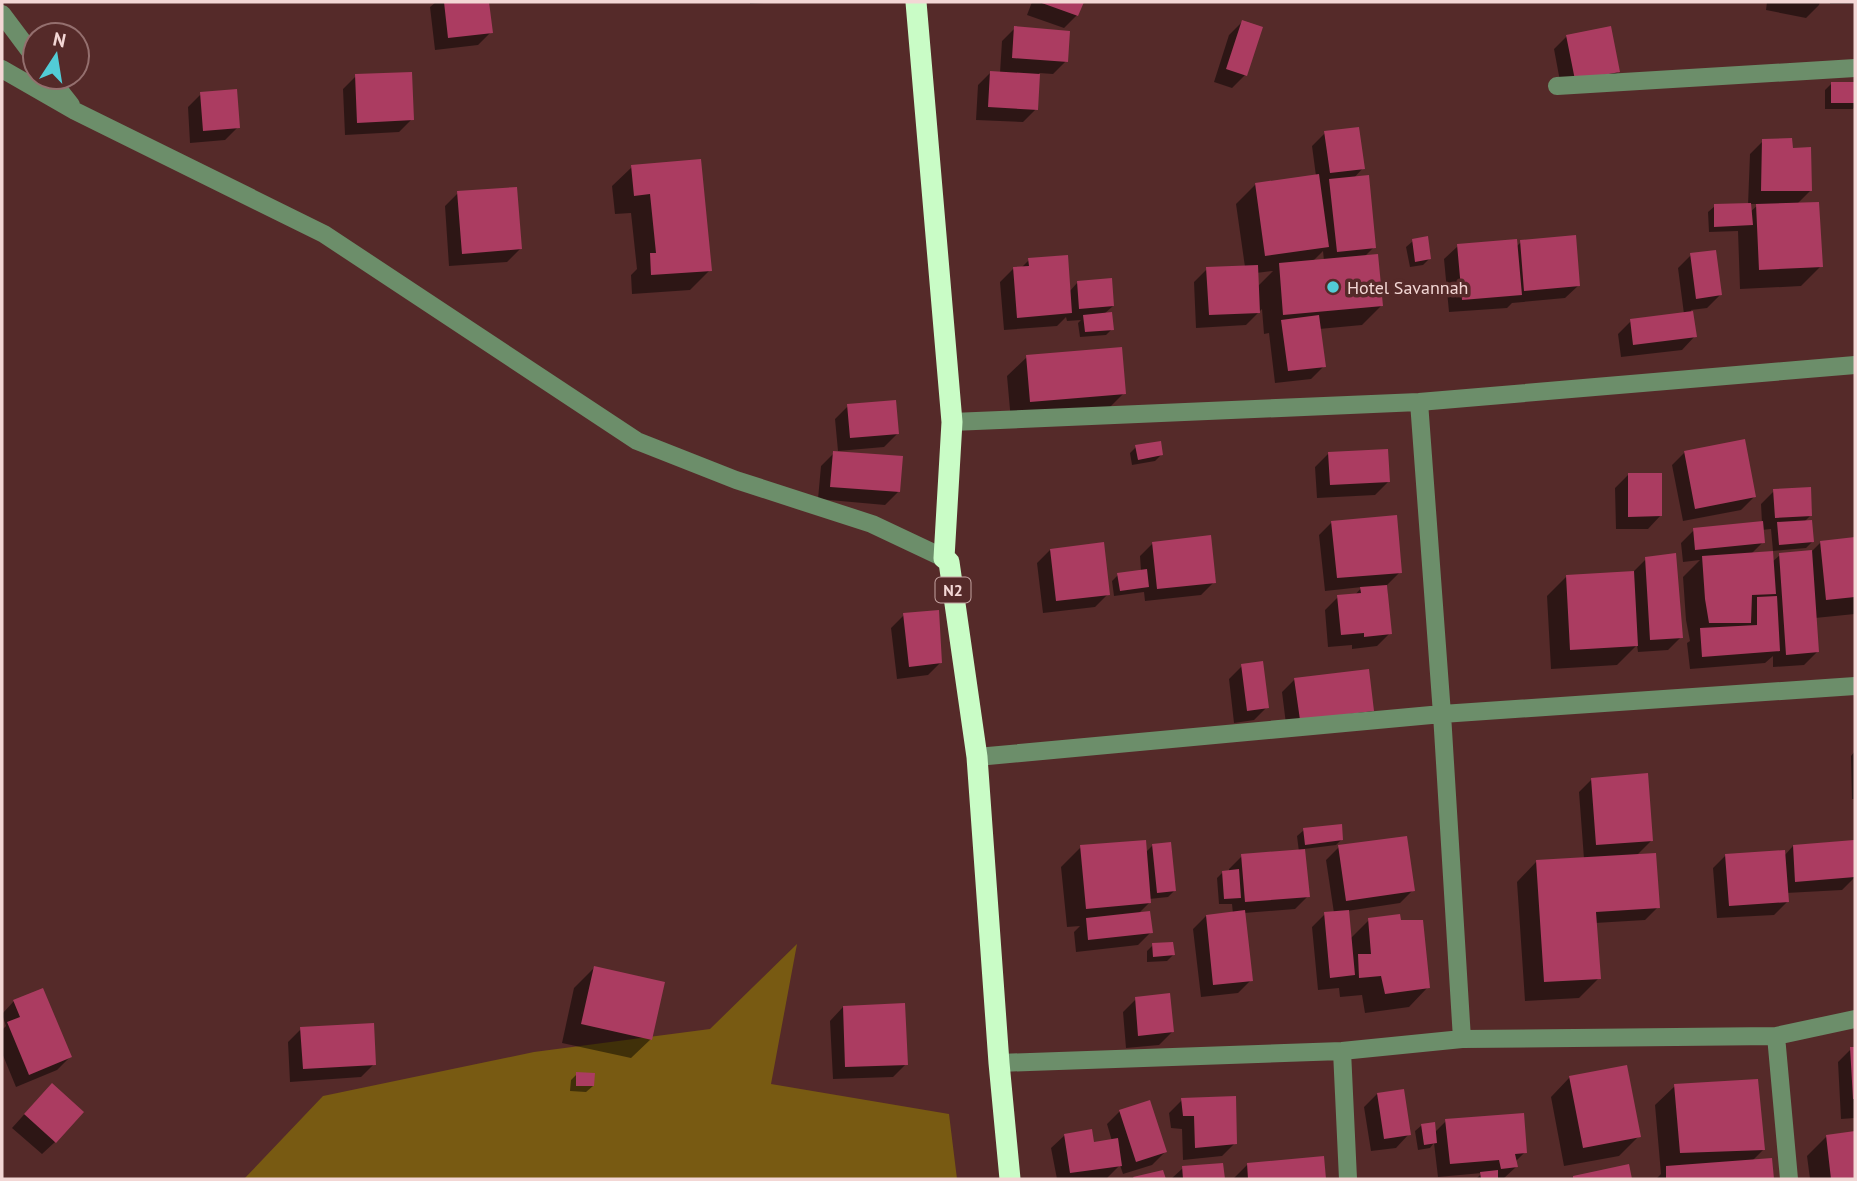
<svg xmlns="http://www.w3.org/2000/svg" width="1857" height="1181" font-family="'PT Sans',sans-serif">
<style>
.green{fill:#785a12}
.shadow{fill:#0007;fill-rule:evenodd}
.building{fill:#ab3c61}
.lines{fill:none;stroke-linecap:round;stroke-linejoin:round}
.minor{stroke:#6c8e6a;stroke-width:18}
.highway{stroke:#c9fcc6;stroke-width:21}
.poi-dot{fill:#52ccd6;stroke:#552a29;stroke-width:2.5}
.labels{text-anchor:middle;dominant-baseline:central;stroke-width:7;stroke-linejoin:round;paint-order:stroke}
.shield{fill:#552a29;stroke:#c4a3a1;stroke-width:2}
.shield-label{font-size:16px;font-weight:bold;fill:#f3d7d5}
.poi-label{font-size:18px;fill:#f3d7d5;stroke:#552a29;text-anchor:start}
</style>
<rect width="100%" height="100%" fill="#552a29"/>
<path class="green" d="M797 944 771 1084 949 1114 957 1179H244L323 1096 534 1052 710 1029Z"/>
<path class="shadow" d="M436 2H487L491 32 478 45 435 50 430 7Z
M750 2H775L750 4Z
M1032 2H1082L1077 15 1064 28 1027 15Z
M1767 2H1820L1819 5 1806 18 1766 10Z
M1830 2H1855V4H1830Z
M1242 22 1245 75 1232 88 1214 82 1229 35Z
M1015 28 1066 61 1053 74 1039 73 1036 109 1023 122 976 120 978 85 991 72 1000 73 1002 41Z
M1567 36 1619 71 1606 84 1562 92 1554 49Z
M356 76 412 119 399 132 345 135 343 89Z
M1831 84H1855V106L1853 109H1825V90Z
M201 94 238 127 225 140 190 143 188 107Z
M1325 133 1363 168 1353 179 1374 247 1364 257 1381 306 1362 325 1319 329 1324 366 1311 379 1275 383 1269 333 1264 334 1262 309 1246 325 1196 328 1194 282 1207 269 1245 267 1236 204 1256 184 1316 176 1312 146ZM1323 251 1324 261 1312 262ZM1273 271 1257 287 1256 273Z
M1763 141 1791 150 1811 190 1796 205 1821 266 1801 286 1740 289 1738 231 1709 232 1708 212 1715 206 1748 205 1750 154ZM1750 204H1759L1750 212Z
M632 167 710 270 690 290 632 294 631 275 637 269 631 213 615 214 612 186Z
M458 193 520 249 507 262 449 266 445 206Z
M1413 241 1429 259 1423 265 1410 267 1406 247Z
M1521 242 1579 285 1565 298 1512 303 1507 308 1449 312 1444 259 1458 246 1516 247Z
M1691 255 1720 295 1707 308 1691 310 1695 336 1682 350 1621 357 1618 334 1631 321 1684 314 1678 268Z
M1029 260 1069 292 1077 283 1113 306 1103 315 1112 329 1106 335 1080 337 1078 323 1081 320 1067 321 1066 317 1057 326 1004 330 1000 282 1013 269 1021 268Z
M1027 357 1124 393 1104 413 1011 421 1007 376Z
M848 406 897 434 884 447 838 451 835 419Z
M1136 447 1161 455 1155 461 1132 465 1130 453Z
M1685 452 1754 497 1741 510 1683 521 1672 465Z
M834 453 898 492 885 505 818 499 821 466Z
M1328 454 1388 482 1375 495 1317 498 1315 467Z
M1628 475 1661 515 1648 529H1616L1615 488Z
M1774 491 1811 515 1804 522 1812 542 1806 548 1773 551 1771 529 1762 530 1763 542 1751 554 1772 562 1780 555 1811 552 1821 542 1855 539V614L1815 618 1817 652 1804 665 1773 667V656L1765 663 1690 669 1687 643 1690 641 1686 620 1683 577 1700 560 1683 562 1681 543 1694 530 1762 523 1761 504Z
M1332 522 1400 572 1387 585 1390 633 1377 646 1352 649V645L1328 647 1325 610 1338 597 1354 596 1362 587 1325 591 1319 535Z
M1153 543 1214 582 1201 595 1145 601 1144 592 1114 596 1112 581 1118 575 1141 571 1140 556Z
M1050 550 1108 594 1095 607 1043 613 1037 563Z
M1646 559 1681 637 1668 650 1638 652 1637 645 1617 665 1551 669 1547 596 1567 576 1633 572Z
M904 615 941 662 928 675 897 679 891 628Z
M1242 666 1267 707 1254 720 1234 723 1229 679Z
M1295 679 1373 710 1360 723 1287 732 1282 692Z
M1855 751V799H1852L1851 756Z
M1592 779 1652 840 1636 856 1658 907 1645 920 1595 923 1599 978 1579 998 1525 1001 1517 882 1536 862 1584 859 1579 792Z
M1304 830 1342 839 1336 845 1304 849 1308 896 1295 909 1244 913 1251 980 1238 993 1201 997 1193 929 1206 916 1233 914 1232 904H1219L1217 878 1223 872H1229V869L1242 856 1299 852 1297 836Z
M1853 842 1855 877 1842 890 1786 893 1787 902 1774 915 1717 918 1713 868 1726 855 1784 856 1793 846Z
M1153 845 1174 891 1168 897 1149 899 1150 902 1138 914 1151 932 1138 945 1076 952 1074 932 1080 926 1067 927 1061 867 1081 847 1145 853Z
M1339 847 1413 890 1400 903 1347 911 1350 939 1369 920 1399 921 1428 987 1409 1007 1365 1013 1362 995 1340 997 1339 988 1318 990 1312 927 1325 914 1334 913 1326 860Z
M1153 945 1173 955 1167 961 1147 962V951Z
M594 968 651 1039 631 1058 562 1043 574 988Z
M1136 999 1172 1032 1159 1045 1126 1048 1123 1012Z
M14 1001 70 1057 57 1070 16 1087 2 1053V1030L6 1026 2 1014Z
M843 1007 906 1064 893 1077 833 1079 830 1021Z
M301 1029 374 1064 361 1077 290 1082 288 1042Z
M1851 1049H1855V1118L1841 1119 1838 1062Z
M577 1074 593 1086 586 1092 570 1091 571 1080Z
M1570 1077 1639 1136 1619 1156 1564 1166 1551 1097Z
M1675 1086 1763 1150 1752 1161 1770 1160 1772 1179H1656L1661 1174 1655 1105Z
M1377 1094 1409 1134 1396 1148 1371 1151 1364 1107Z
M39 1098 55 1142 42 1154 12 1128Z
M1182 1100 1235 1143 1222 1156 1183 1160 1182 1129 1171 1128 1169 1113Z
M1120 1111 1165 1152 1152 1165 1123 1174 1120 1165 1107 1178 1057 1179 1051 1148 1065 1135 1093 1144 1112 1141 1107 1124Z
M1446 1121 1525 1152 1515 1162 1516 1167 1503 1179H1476L1482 1173 1438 1177 1434 1143 1430 1148 1418 1150 1415 1131 1422 1125 1434 1133Z
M1855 1133V1179H1810L1807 1156 1827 1136Z
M1322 1158 1324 1179H1233L1247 1165Z
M1222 1164 1223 1179H1171L1183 1168Z"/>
<path class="building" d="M444 2H489L493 33 448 38Z
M1039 2H1084L1078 16Z
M1242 20 1263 27 1247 76 1226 69Z
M1014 26 1070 31 1068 62 1012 58Z
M1611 26 1620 72 1575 80 1566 35Z
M990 71 1040 74 1038 110 988 107Z
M412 72 414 120 357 123 355 74Z
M1831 82H1855V103H1831Z
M237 89 240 128 203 131 200 92Z
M1359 127 1365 169 1330 173 1324 131Z
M1792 138 1793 148 1811 147 1812 191H1761L1762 139Z
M701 159 712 271 651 275 650 253H656L650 194 634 196 631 165Z
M1319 174 1329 247 1265 256 1255 183Z
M1369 175 1376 248 1337 252 1329 179Z
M517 187 522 249 462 254 457 191Z
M1819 202 1823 267 1759 270 1756 204Z
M1751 203 1753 225 1714 227V204Z
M1576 235 1580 286 1524 291 1520 240Z
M1428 236 1431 259 1415 262 1412 239Z
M1517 239 1522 295 1462 300 1457 244Z
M1716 250 1722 295 1696 299 1690 253Z
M1378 254 1383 306 1283 315 1279 263Z
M1068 255 1072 313 1017 318 1013 267 1029 266 1028 258Z
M1258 265 1260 313 1209 315 1206 267Z
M1112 278 1114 306 1079 309 1077 281Z
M1693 311 1697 337 1633 345 1630 319Z
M1112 312 1114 330 1085 332 1083 315Z
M1319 315 1326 367 1288 371 1281 320Z
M1122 347 1126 394 1030 402 1026 355Z
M896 400 899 434 850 438 847 404Z
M1745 439 1756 497 1695 509 1684 451Z
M1161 441 1163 455 1138 460 1135 445Z
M1388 449 1390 482 1330 485 1328 452Z
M833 451 903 456 900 492 830 487Z
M1628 473H1662V516L1628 517Z
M1811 487 1812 516 1775 518 1773 489Z
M1397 515 1402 573 1337 578 1331 521Z
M1812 520 1814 542 1779 545 1777 522Z
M1763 521 1765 543 1695 550 1693 528Z
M1211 535 1216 583 1157 589 1152 542Z
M1855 537V597L1826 600 1820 541Z
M1104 542 1110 595 1056 601 1050 549Z
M1812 550 1819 652 1786 655 1779 553Z
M1773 551 1776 594 1752 595 1751 623H1709L1705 599 1702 556Z
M1676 553 1683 638 1650 640 1645 557Z
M1147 569 1149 587 1120 591 1117 573Z
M1634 571 1638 646 1570 650 1566 575Z
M1387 585 1392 634 1364 637V633L1341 635 1337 595 1361 593 1360 587Z
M1777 596 1780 651 1702 657 1700 628 1757 625V597Z
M939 610 942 663 909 667 903 613Z
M1263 661 1269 708 1247 711 1241 664Z
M1369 669 1374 711 1300 720 1294 678Z
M1648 773 1653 841 1596 845 1591 778Z
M1342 824 1343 840 1305 845 1303 828Z
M1407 836 1415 891 1346 901 1338 845Z
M1146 840 1151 903 1086 909 1080 845Z
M1854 840 1855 877 1795 882 1793 845Z
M1171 842 1176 891 1157 893 1152 844Z
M1305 849 1310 897 1245 902 1241 854Z
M1785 850 1789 902 1729 906 1725 854Z
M1656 853 1660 908 1596 912 1601 979 1544 982 1536 860Z
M1239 869 1241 898 1224 899 1222 871Z
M1245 910 1253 981 1213 985 1206 915Z
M1349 910 1355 975 1330 978 1324 912Z
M1150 911 1153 933 1088 940 1086 918Z
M1400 914 1401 920H1423L1430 988 1385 994 1381 976 1359 978 1358 954H1371L1368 918Z
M1173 942 1175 955 1153 957 1152 943Z
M594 966 665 982 652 1040 581 1024Z
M43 988 72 1057 29 1075 7 1022 20 1017 13 1000Z
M1170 993 1174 1032 1138 1036 1135 997Z
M905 1003 908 1065 845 1067 843 1006Z
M374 1023 376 1065 303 1069 300 1027Z
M1850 1047H1855V1099H1853Z
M1627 1065 1641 1137 1583 1148 1569 1076Z
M576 1072 595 1073 594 1086H576Z
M1758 1079 1765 1150 1680 1153 1674 1084Z
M52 1083 84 1112 56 1143 24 1114Z
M1404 1089 1411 1135 1384 1139 1377 1093Z
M1236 1096 1237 1144 1195 1148 1194 1116H1183L1181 1098Z
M1150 1100 1167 1152 1136 1162 1119 1110Z
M1524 1113 1527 1153 1515 1154 1518 1167 1501 1169 1499 1160 1450 1164 1445 1119Z
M1435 1122 1437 1143 1424 1145 1421 1124Z
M1092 1129 1094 1142 1118 1138 1122 1166 1070 1173 1064 1134Z
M1855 1131V1179H1831L1826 1135Z
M1324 1156 1326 1179H1248L1247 1163Z
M1772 1158 1774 1179H1666V1166Z
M1223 1163 1225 1179H1183L1182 1166Z
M1629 1164 1632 1179H1573V1176Z
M1163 1170 1166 1179H1134L1133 1177Z
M1498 1170V1179H1481L1480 1172Z"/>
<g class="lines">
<path class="minor" d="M2 14 35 58
M2 69 75 111 324 234 637 441 736 480 872 524 944 558
M49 77 71 105
M1557 86 1855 68
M1419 402 1442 714 1462 1039
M952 422 1419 402 1855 365
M977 757 1442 714 1855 686
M1776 1036 1789 1179
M1342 1051 1348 1179
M999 1063 1342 1051 1462 1039 1776 1036 1855 1019"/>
<path class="highway" d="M916 2 952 422 944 558 949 562 977 757 999 1063 1010 1179"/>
</g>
<circle class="poi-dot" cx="1333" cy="287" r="7"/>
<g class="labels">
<rect class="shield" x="935.5" y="577.5" width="35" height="25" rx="5"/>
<g class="shield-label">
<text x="953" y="590">N2</text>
</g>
<g class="poi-label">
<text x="1347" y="287">Hotel Savannah</text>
</g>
</g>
<rect width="1857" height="1181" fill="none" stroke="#f3d7d5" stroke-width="7"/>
<g transform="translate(56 56) rotate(12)"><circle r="33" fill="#552a29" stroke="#946f6e" stroke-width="2"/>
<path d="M0-5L12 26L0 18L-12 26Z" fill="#52ccd6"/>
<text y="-10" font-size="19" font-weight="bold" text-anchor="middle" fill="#f3d7d5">N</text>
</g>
</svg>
